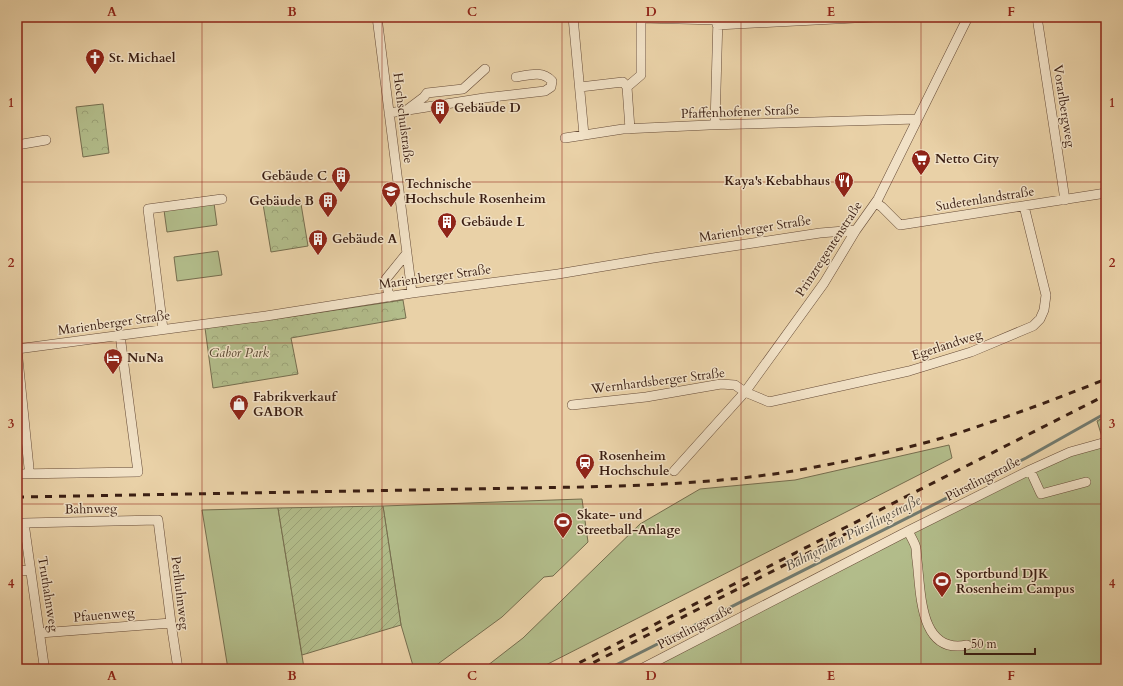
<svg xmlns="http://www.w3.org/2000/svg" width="1123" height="686" font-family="Cardo,serif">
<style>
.grass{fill:#b2bc8a;stroke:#766d4e}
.park{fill:url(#park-crowns);stroke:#766d4e}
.garden{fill:url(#garden-furrows);stroke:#766d4e}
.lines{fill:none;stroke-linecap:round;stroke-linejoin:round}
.stream{stroke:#727a6e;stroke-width:3}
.minor-casing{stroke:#664b37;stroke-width:10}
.minor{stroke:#f1e1c6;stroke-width:9}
.rail{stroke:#3a1e12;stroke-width:3;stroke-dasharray:7 7;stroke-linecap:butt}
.grid{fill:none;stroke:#8f2418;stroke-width:1;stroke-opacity:0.55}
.labels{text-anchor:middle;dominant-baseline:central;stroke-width:3;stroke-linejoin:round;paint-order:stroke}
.poi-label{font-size:13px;font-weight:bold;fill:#3a1e12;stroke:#f1e1c6;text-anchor:start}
.street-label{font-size:13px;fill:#3a1e12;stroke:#f1e1c6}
.park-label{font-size:13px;font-style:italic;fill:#584630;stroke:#f1e1c6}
.water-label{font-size:14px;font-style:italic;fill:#564c40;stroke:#f1e1c6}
.neatline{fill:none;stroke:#8f2418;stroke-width:1.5}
.grid-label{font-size:13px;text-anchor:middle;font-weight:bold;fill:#8f2418}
</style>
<defs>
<pattern id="park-crowns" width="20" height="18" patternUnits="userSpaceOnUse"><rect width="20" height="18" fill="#b2bc8a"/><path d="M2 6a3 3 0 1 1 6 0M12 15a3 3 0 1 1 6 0" fill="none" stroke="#9aa176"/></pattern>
<pattern id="garden-furrows" width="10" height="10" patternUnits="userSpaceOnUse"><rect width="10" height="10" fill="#b2bc8a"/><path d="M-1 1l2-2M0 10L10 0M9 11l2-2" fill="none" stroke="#9aa176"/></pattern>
</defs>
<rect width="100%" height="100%" fill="#e9d1a7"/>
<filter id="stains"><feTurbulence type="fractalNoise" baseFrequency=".005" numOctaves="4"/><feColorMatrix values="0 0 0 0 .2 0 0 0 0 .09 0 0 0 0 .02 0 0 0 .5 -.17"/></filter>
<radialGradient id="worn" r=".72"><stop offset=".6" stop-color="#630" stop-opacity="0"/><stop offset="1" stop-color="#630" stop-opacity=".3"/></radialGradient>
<path class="grass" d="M213 196 217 225 167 232 163 203Z
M218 251 222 275 177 281 174 257Z
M949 445 952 458 538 669H483L523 638 640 524 700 489 795 480Z
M1106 445V669H641L1070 452Z
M582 499 588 542 553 576 544 577 502 617 431 669H414L401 625 383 506Z
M278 508 304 668 295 669H228L202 510Z"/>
<path class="park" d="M103 104 109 153 83 157 76 107Z
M300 198 308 246 271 252 263 204Z
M403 300 406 318 291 338 298 374 213 388 205 328 289 317Z"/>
<path class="garden" d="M1106 416V439L1103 440 1097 421Z
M383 506 401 625 302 655 278 508Z"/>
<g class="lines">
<path class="stream" d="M608 669 1026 458 1106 413"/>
<g class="minor-casing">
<path id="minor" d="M377 17 412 293
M573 17 584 135
M1037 17 1065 200
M641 18 717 20
M717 25 874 17
M580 87 623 82 627 87
M408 109 424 97 427 93 463 89 485 69
M389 113 484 98 545 91 551 87 552 81C542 70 529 75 516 77
M715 125 718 17
M630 129 627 87 641 75V17
M565 138 623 129 709 125 917 119
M17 145 46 140
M876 203 882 207 900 225 1106 193
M389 297 386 279 407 253
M163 329 148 209 222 199
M17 349 266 316 412 293 558 274 653 258 820 233 856 230
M17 349 29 468
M572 405 646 397 721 384 735 385 745 392 769 402 909 371 971 352 1033 326 1040 319 1044 310 1046 295 1024 206
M1030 470 1041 494 1086 482
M674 471 745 392 824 283 856 230 878 199 968 17
M17 474 138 472 120 335
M908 531C910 535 913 540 915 545 917 549 916 555 917 560 921 592 919 655 967 645
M17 570 31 571
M40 633 171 623
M44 669V665L24 523 158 520 171 623 178 669
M641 669 908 531 1030 470 1070 452 1106 442"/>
</g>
<use href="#minor" class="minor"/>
<path class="rail" d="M17 497 584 487C658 485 732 482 805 469 853 460 902 450 949 436 1002 419 1054 400 1106 379
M567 669 1106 395
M581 669 859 527"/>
</g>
<path class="grid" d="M202 17V669M382 17V669M562 17V669M741 17V669M921 17V669M17 182H1106M17 343H1106M17 504H1106"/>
<defs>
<g id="church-pin" transform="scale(1)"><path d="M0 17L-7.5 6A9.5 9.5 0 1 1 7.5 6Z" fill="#8f2418" stroke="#f1e1c6"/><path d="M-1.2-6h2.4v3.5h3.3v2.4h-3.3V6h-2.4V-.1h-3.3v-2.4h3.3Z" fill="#fff"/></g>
<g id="building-pin" transform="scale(1)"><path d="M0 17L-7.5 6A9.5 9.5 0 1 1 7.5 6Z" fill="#8f2418" stroke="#f1e1c6"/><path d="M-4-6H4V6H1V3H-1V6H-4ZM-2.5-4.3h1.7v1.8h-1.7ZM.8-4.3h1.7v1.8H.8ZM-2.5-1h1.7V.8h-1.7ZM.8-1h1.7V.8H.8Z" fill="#fff"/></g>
<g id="supermarket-pin" transform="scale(1)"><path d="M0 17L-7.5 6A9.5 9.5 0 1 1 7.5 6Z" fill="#8f2418" stroke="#f1e1c6"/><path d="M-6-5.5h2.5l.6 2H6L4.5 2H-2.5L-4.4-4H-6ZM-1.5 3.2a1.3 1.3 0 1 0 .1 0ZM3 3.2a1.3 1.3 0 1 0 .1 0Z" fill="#fff"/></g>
<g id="restaurant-pin" transform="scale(1)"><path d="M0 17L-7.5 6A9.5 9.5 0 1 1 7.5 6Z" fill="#8f2418" stroke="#f1e1c6"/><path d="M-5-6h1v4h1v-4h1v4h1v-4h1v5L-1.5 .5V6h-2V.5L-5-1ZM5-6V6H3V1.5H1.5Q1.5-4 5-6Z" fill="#fff"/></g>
<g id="university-pin" transform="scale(1)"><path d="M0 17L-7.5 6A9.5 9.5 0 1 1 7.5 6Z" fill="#8f2418" stroke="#f1e1c6"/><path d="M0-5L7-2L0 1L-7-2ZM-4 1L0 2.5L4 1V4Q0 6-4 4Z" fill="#fff"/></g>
<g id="hotel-pin" transform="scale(1)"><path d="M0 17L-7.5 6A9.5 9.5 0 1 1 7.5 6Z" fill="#8f2418" stroke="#f1e1c6"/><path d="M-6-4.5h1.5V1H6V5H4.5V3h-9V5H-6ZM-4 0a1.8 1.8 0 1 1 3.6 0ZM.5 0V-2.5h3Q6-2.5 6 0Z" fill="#fff"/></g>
<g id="shop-pin" transform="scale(1)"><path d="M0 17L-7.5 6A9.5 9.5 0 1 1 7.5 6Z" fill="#8f2418" stroke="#f1e1c6"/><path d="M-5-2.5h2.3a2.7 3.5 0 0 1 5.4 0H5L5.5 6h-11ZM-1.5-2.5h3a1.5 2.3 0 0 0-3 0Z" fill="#fff"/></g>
<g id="station-pin" transform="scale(1)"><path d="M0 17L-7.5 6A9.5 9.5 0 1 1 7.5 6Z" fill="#8f2418" stroke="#f1e1c6"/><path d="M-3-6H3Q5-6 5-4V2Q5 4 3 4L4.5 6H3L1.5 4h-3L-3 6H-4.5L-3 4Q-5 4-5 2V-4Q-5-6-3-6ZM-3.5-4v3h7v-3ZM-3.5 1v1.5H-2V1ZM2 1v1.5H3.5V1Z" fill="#fff"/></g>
<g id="stadium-pin" transform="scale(1)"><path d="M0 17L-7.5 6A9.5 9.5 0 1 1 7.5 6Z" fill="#8f2418" stroke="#f1e1c6"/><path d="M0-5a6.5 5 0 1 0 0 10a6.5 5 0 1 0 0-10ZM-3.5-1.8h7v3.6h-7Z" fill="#fff"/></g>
</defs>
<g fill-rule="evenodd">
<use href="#church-pin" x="95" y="58"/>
<use href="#building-pin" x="440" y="108"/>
<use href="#supermarket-pin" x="921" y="159"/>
<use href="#building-pin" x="341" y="176"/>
<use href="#restaurant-pin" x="844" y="181"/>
<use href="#university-pin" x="391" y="191"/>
<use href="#building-pin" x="328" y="201"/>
<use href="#building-pin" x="447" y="222"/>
<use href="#building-pin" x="318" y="239"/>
<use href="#hotel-pin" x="113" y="358"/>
<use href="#shop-pin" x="239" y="404"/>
<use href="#station-pin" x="585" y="463"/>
<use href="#stadium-pin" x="563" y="522"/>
<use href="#stadium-pin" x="942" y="581"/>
</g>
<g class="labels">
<g class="poi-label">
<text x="109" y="58">St. Michael</text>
<text x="454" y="108">Gebäude D</text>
<text x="935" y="159">Netto City</text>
<text x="327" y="176" text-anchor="end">Gebäude C</text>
<text x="830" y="181" text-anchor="end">Kaya's Kebabhaus</text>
<text x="405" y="184">Technische<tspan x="405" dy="15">Hochschule Rosenheim</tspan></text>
<text x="314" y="201" text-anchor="end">Gebäude B</text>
<text x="461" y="222">Gebäude L</text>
<text x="332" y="239">Gebäude A</text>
<text x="127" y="358">NuNa</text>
<text x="253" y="397">Fabrikverkauf<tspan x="253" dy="15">GABOR</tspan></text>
<text x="599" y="456">Rosenheim<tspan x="599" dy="15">Hochschule</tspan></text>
<text x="577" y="515">Skate- und<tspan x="577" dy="15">Streetball-Anlage</tspan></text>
<text x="956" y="574">Sportbund DJK<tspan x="956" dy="15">Rosenheim Campus</tspan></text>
</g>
<g class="street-label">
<text transform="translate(1064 106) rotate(81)">Vorarlbergweg</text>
<text transform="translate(740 112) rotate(-2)">Pfaffenhofener Straße</text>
<text transform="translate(403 118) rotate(83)">Hochschulstraße</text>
<text transform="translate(985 199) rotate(-9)">Sudetenlandstraße</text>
<text transform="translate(755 229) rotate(-9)">Marienberger Straße</text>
<text transform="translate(829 249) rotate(-57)">Prinzregentenstraße</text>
<text transform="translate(435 277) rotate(-8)">Marienberger Straße</text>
<text transform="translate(114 323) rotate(-8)">Marienberger Straße</text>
<text transform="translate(947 345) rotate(-18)">Egerlandweg</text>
<text transform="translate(658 381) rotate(-7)">Wernhardsberger Straße</text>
<text transform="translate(983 479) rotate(-27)">Pürstlingstraße</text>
<text transform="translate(91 509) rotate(-1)">Bahnweg</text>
<text transform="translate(180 593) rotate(83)">Perlhuhnweg</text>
<text transform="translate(48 594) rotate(81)">Truthahnweg</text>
<text transform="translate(104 615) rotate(-5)">Pfauenweg</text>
<text transform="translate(695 627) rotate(-27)">Pürstlingstraße</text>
</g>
<g class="park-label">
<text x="239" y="353">Gabor Park</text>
</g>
<g class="water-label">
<text transform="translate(853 533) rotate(-27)">Bahngraben Pürstlingstraße</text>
</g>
</g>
<rect width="1123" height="686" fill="none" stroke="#e9d1a7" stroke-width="44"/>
<path d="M965 648v6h70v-6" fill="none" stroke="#3a1e12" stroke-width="2"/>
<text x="971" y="648" font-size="12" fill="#3a1e12" stroke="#f1e1c6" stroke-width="3" paint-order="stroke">50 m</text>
<rect x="22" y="22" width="1079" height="642" class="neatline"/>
<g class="grid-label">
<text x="112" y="16">A</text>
<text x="292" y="16">B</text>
<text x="472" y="16">C</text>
<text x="651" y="16">D</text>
<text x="831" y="16">E</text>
<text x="1011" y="16">F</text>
<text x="11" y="107">1</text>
<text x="1112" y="107">1</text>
<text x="11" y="267">2</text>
<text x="1112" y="267">2</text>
<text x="11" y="428">3</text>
<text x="1112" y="428">3</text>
<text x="11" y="588">4</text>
<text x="1112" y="588">4</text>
<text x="112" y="680">A</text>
<text x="292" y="680">B</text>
<text x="472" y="680">C</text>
<text x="651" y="680">D</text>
<text x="831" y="680">E</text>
<text x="1011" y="680">F</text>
</g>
<rect width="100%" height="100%" filter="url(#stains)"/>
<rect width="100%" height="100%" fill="url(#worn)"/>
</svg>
